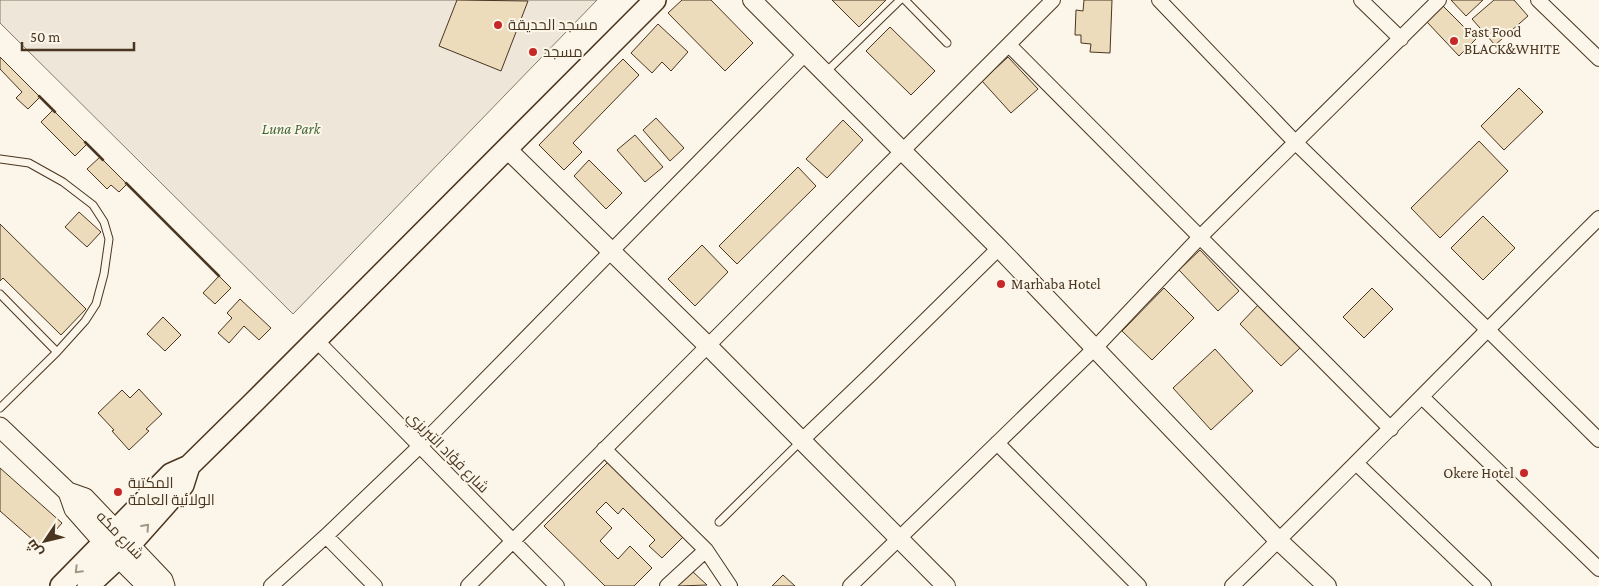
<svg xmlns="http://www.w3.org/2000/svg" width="1599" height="586" font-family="'Crimson Pro',Cairo,serif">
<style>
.green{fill:#ede6d9;stroke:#887966}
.building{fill:#ecdcbc;stroke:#4a3520}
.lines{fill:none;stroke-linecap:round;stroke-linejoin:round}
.service-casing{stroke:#4a3520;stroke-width:9}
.minor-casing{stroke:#4a3520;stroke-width:16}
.tertiary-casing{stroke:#4a3520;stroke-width:20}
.secondary-casing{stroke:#4a3520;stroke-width:21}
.primary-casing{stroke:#4a3520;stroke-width:24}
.service{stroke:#fbf6e9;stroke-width:7}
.minor{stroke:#fbf6e9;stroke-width:14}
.tertiary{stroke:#fbf6e9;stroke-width:18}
.secondary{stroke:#fbf6e9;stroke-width:19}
.primary{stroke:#fbf6e9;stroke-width:21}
.wall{stroke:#4a3520;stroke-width:2.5}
.oneway{stroke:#a29684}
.poi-dot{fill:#c62828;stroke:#fbf6e9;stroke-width:2}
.labels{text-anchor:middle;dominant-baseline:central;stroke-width:4;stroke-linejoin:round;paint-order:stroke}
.poi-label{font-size:15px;fill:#4a3520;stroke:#fbf6e9;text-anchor:start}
.park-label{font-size:15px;font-style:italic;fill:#436837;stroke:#fbf6e9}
.street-label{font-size:15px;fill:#4a3520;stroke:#fbf6e9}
</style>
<rect width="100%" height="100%" fill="#fbf6e9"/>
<path class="green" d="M0 0H597L293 314 0 23Z"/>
<path class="building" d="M457 0 528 1 501 71 439 46Z
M682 0H711L753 43 725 71 668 13Z
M832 0H886L859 27Z
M1084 0H1112L1110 53 1090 52 1091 44 1081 43V35H1075L1076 10 1083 11Z
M1451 0H1483L1466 16Z
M1494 0H1514L1528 16 1495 45 1472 19Z
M1443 6 1476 39 1459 56 1427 22Z
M658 24 688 52 671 71 662 62 652 73 631 53Z
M890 27 935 71 911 95 866 51Z
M0 57 40 97 28 109 16 98 22 92 0 69Z
M1008 57 1038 89 1011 113 982 81Z
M623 59 639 75 573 143 582 152 564 170 539 145Z
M1519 88 1543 112 1504 150 1481 126Z
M53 110 87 144 75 156 41 122Z
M656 118 684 148 670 161 643 130Z
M843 120 863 140 827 178 806 159Z
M635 135 663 167 645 182 617 150Z
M1479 141 1508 171 1440 238 1411 208Z
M100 157 127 184 119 192 111 185 107 189 87 169Z
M589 160 622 193 606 209 574 176Z
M798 167 816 186 737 264 719 246Z
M79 212 101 232 87 247 65 227Z
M1483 216 1515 248 1483 280 1451 248Z
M0 224 86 309 61 335 3 278 0 281Z
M702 245 728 272 695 306 668 279Z
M1200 250 1239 291 1218 311 1179 270Z
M219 276 231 288 215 304 203 293Z
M1164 288 1194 318 1152 360 1122 331Z
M1372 288 1393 309 1364 338 1343 317Z
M240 299 271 328 259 340 244 326 229 343 218 333 232 318 227 313Z
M1258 305 1300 348 1281 366 1240 324Z
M163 317 181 335 165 351 147 334Z
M1215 349 1253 391 1211 430 1173 388Z
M139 389 162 414 146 429 149 431 129 450 112 431 114 430 98 413 122 390 130 398Z
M608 462 683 537 662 558 649 546 655 540 623 508 618 514 606 502 596 512 612 528 600 541 618 559 630 546 652 568 634 586H605L544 526Z
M0 468 62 523 41 547 0 511Z
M692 571 707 585 678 586Z
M783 575 795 586H772Z"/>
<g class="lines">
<g class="service-casing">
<path id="service" d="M905 0 947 43
M825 73 900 0
M0 159 29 163 63 182 93 205 104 222 109 239 104 274 96 304 85 321 57 352
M0 294 57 352 0 408
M719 522 801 441"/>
</g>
<g class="minor-casing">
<path id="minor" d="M1159 0 1295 142 1487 329 1599 440
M1361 0 1401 39
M1538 0 1599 59
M1009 45 1391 429
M316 340 557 586
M1422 397 1599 569
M801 441 871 374 999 248
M997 443 1139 586
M604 449 706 550 730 586
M1356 463 1484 586
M326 536 375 586
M271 586 326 536 420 446 806 53
M468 586 1053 0
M667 586 706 550
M850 586 1095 348 1200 237 1439 0
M1232 586C1356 465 1476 340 1599 218"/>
</g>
<g class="tertiary-casing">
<path id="tertiary" d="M752 0 999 248 1279 541 1327 586
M507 149 708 346 946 586"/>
</g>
<g class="secondary-casing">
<path id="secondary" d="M0 427 68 492 85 498 163 580 165 586
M68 492 74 509 104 543 147 586"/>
</g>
<g class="primary-casing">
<path id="primary" d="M61 586 171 474 189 466 253 403 655 0
M88 586 118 558 183 485 189 466"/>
</g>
<use href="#service" class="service"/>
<use href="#minor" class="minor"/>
<use href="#tertiary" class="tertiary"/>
<use href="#secondary" class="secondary"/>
<use href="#primary" class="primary"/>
<path class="wall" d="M39 96 55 112
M85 142 103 160
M126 183 219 276"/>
</g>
<defs><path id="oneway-chevron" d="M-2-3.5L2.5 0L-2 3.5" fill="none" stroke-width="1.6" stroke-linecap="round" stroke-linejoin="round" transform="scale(1.25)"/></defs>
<g class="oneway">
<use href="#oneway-chevron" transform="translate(146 527) rotate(-48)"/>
<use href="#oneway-chevron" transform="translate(78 570) rotate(135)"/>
</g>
<g class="poi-dot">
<circle cx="498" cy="25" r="5"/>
<circle cx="1454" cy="41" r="5"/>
<circle cx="533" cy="52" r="5"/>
<circle cx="1001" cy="284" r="5"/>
<circle cx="1524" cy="473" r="5"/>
<circle cx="118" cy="492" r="5"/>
</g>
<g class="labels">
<g class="poi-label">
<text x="508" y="25">مسجد الحديقة</text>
<text x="1464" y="32">Fast Food<tspan x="1464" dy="17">BLACK&amp;WHITE</tspan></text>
<text x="543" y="52">مسجد</text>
<text x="1011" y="284">Marhaba Hotel</text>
<text x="1514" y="473" text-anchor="end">Okere Hotel</text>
<text x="128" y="483">المكتبة<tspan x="128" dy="17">الولائية العامة</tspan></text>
</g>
<g class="park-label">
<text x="291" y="129">Luna Park</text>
</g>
<g class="street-label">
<text transform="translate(448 452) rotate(45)">شارع فؤاد التبريزي</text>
<text transform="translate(120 535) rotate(46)">شارع مكه</text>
</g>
</g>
<g transform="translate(45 541) rotate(235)" stroke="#fbf6e9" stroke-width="4" paint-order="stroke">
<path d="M0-4L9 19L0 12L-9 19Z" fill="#4a3520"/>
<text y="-8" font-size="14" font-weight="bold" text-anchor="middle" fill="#4a3520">ش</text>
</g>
<path d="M22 42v8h112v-8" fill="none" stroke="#4a3520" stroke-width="2.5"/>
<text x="30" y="42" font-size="15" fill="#4a3520" stroke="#fbf6e9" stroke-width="4" paint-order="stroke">50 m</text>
</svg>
